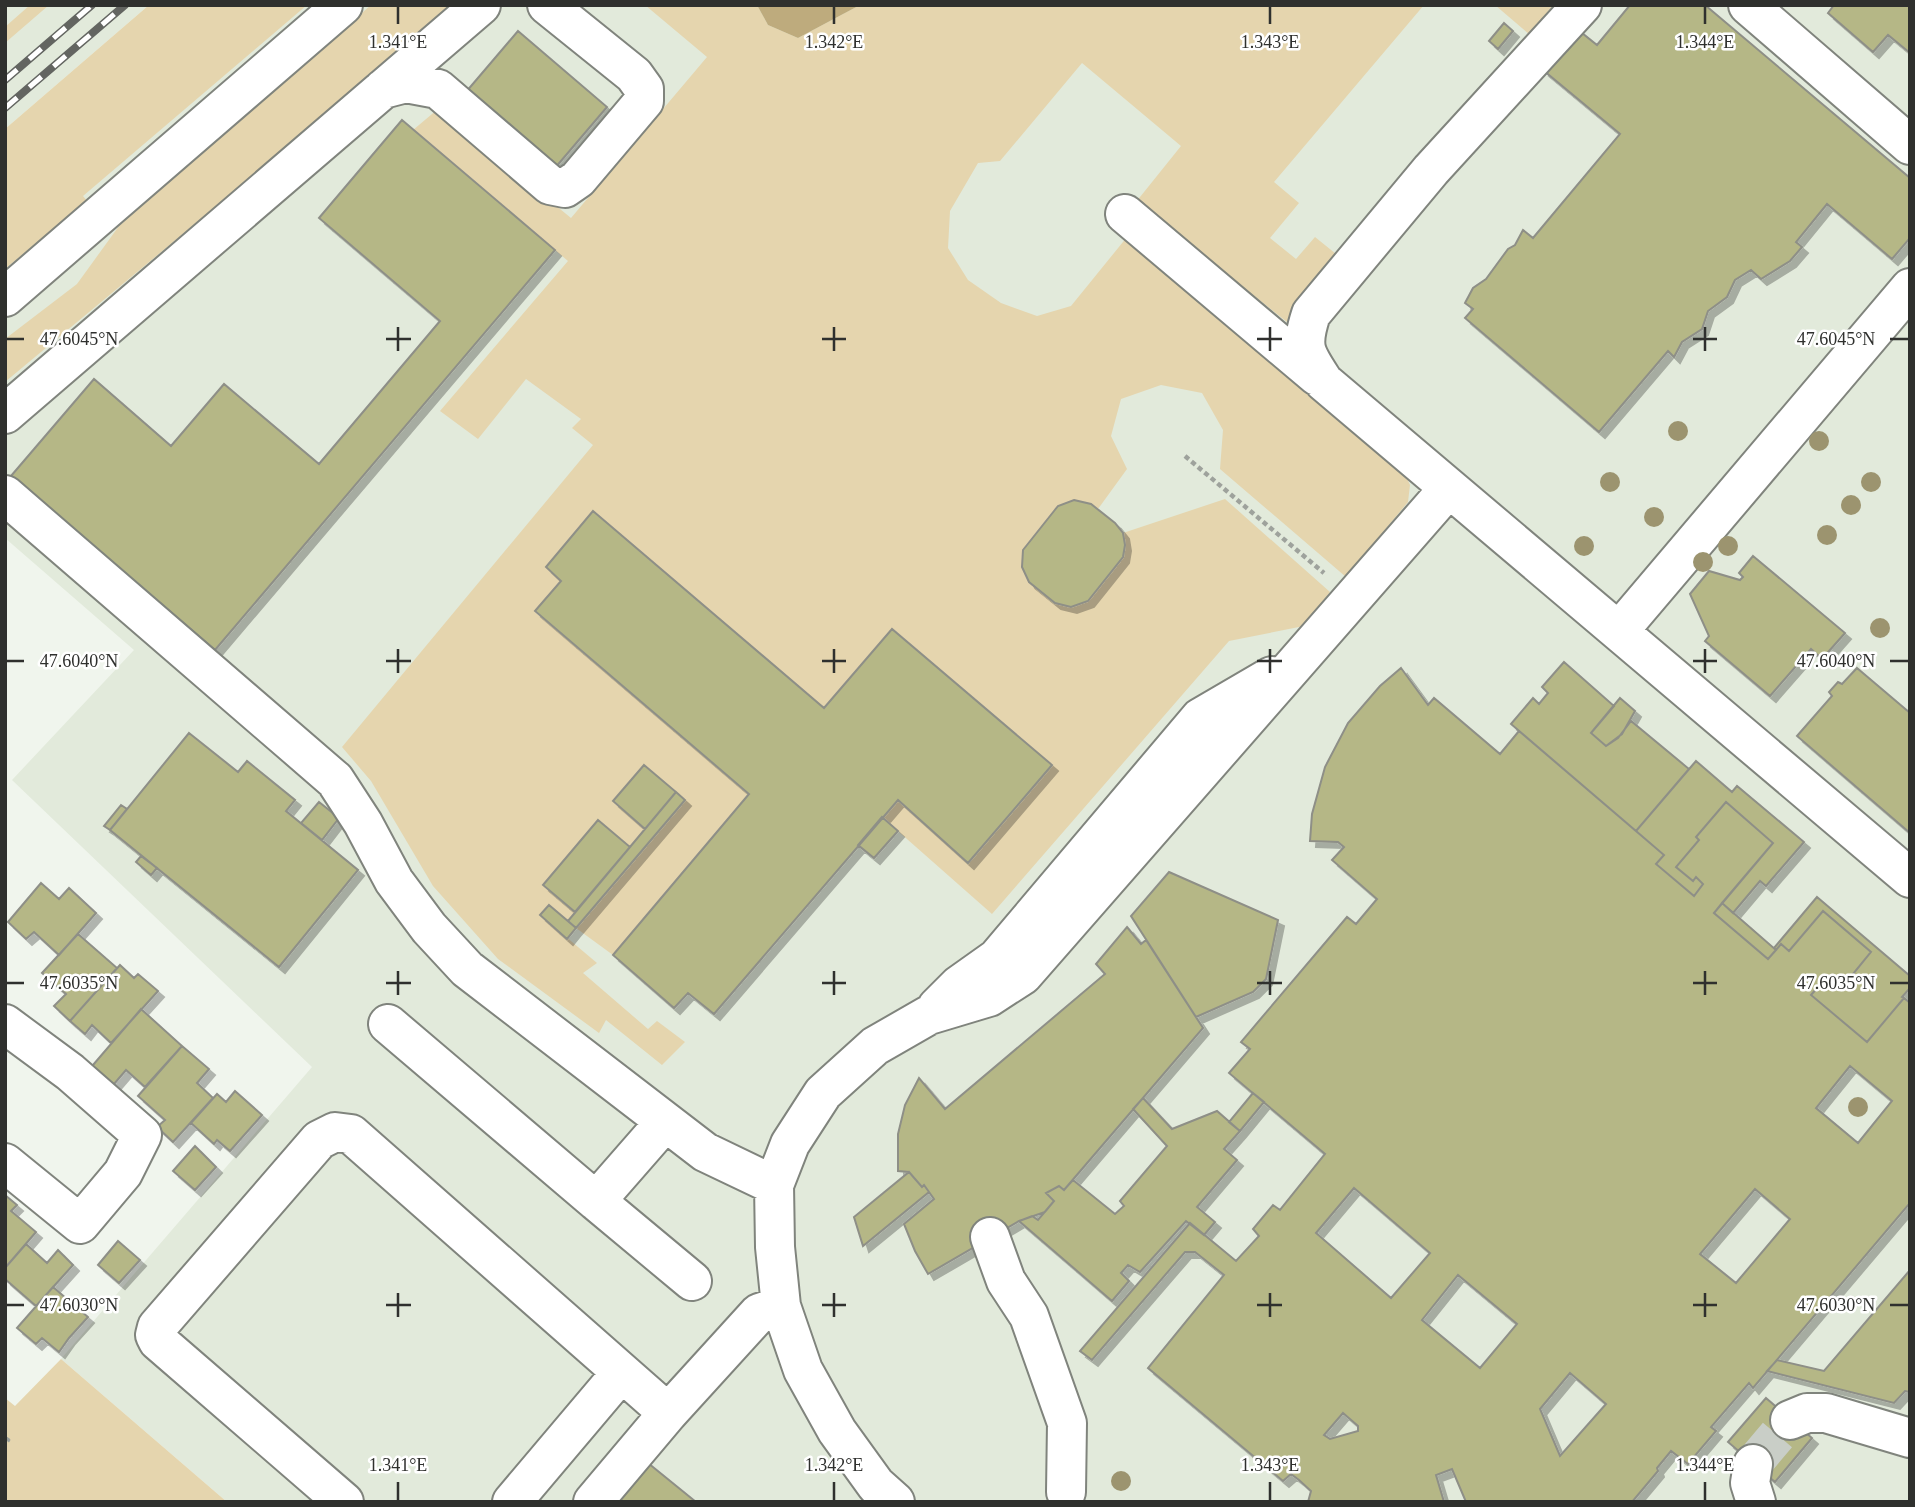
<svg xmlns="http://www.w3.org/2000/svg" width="1915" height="1507" font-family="'Times New Roman',serif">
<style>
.built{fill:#e2eadb}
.green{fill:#e5d5ae}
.forest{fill:#beab7d}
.building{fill:#b5b786;stroke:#8e8f87;stroke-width:2;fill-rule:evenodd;filter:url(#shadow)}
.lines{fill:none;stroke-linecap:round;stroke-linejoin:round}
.minor-tunnel{stroke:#c9cec7;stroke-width:38;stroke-dasharray:38 19;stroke-linecap:butt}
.minor-casing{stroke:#80847d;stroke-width:42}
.path{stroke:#9ea29c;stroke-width:4.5;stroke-dasharray:5 3.5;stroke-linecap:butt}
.minor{stroke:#fff;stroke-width:38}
.rail-casing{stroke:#636561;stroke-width:8}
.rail{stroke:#fff;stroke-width:5;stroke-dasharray:16;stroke-linecap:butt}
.tree{fill:#9c946f}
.ticks{fill:none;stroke:#2f302e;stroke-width:2.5}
.ticks-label{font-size:18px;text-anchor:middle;fill:#2f302e;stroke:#fff;stroke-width:5;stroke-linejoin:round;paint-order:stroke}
</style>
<defs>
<filter id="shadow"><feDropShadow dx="6" dy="6" stdDeviation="0" flood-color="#0004"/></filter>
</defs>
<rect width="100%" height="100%" fill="#f0f5ed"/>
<path class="built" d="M5 5H149L5 129Z
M253 5H1910V1502H227L61 1359 312 1067 12 780 134 650 5 538V276L59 176Z"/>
<path class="green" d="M30 5H49L5 43V27Z
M149 5H307L83 196 87 201 5 269V129Z
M371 5H458L5 382V339L77 284 119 226Z
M645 5H757L768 25 798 38 860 5H1424L1274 182 1299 203 1270 238 1296 259 1315 237 1341 258 1287 322 1136 202 1181 146 1082 63 1000 161 978 163 950 211 948 248 968 280 1001 303 1037 316 1071 306 1127 237 1404 472 1410 485 1408 502 1346 577 1220 469 1223 430 1202 393 1161 385 1121 399 1111 436 1127 469 1098 509 1090 504 1023 550 1022 567 1029 582 1055 603 1071 607 1088 601 1123 557 1125 545 1123 533 1225 499 1330 592 1304 626 1229 641 992 914 882 817 898 800 1051 764 893 629 824 708 593 511 546 567 561 581 535 612 749 794 613 955 576 928 684 799 644 765 613 801 645 829 630 847 598 820 543 884 575 912 568 921 549 905 540 915 597 963 583 973 648 1029 657 1021 685 1042 662 1065 606 1020 599 1033 498 959 433 886 371 781 342 747 593 445 572 428 581 419 526 379 478 439 440 411 568 261 413 130 438 109 571 218 707 57Z
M1495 5H1553L1530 35Z
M61 1359 227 1502H5V1398L15 1406Z"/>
<path class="forest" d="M757 5H860L798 38 768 25Z"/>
<path class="building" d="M1630 5H1705L1910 178V238L1892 259 1827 204 1796 242 1802 247 1790 261 1761 279 1751 270 1735 280 1727 297 1708 311 1702 329 1682 342 1674 357 1668 351 1599 432 1465 318 1473 309 1465 303 1473 288 1486 279 1508 249 1515 245 1523 230 1533 238 1620 134 1543 70 1577 29 1597 45Z
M1834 5H1910V53L1888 35 1873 52 1828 13Z
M1504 23 1513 31 1498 49 1489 41Z
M518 31 607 107 555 168 466 92Z
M402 120 555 250 215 650 11 476 94 379 171 446 224 384 319 464 440 321 319 218Z
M1074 500 1091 504 1115 523 1123 533 1125 545 1123 557 1088 601 1071 607 1055 603 1029 582 1022 567 1023 550 1058 506Z
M593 511 824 708 892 629 1052 765 968 863 898 800 714 1014 688 993 674 1008 613 955 749 794 535 611 561 581 546 567Z
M1753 556 1845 633 1822 659 1811 649 1770 696 1705 641 1709 636 1690 594 1709 571 1740 580 1743 577 1739 573Z
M1564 662 1614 706 1591 733 1606 746 1618 738 1631 721 1689 769 1636 831 1511 724 1533 698 1539 704 1548 693 1542 687Z
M1401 668 1428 705 1434 698 1500 754 1519 731 1664 855 1656 864 1694 896 1703 884 1696 877 1693 881 1676 867 1699 840 1696 837 1726 802 1773 843 1714 913 1768 959 1781 944 1789 951 1823 911 1871 952 1840 990 1826 978 1811 995 1867 1042 1904 998 1910 1003V1203L1753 1388 1749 1383 1711 1427 1716 1431 1688 1464 1671 1451 1657 1468 1658 1471 1632 1502H1466L1452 1469 1436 1475 1444 1502H1308L1311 1491 1299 1480 1291 1474 1283 1481 1148 1368 1224 1275 1195 1252H1185L1092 1360 1080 1351 1190 1223 1236 1261 1259 1236 1253 1229 1273 1205 1280 1210 1325 1154 1229 1073 1250 1049 1241 1042 1347 917 1356 924 1377 899 1332 860 1344 847 1338 842 1310 841 1312 814 1325 767 1348 723 1380 686ZM1850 1066 1892 1101 1858 1143 1816 1108ZM1354 1188 1430 1253 1391 1298 1316 1233ZM1755 1189 1790 1219 1736 1283 1700 1254ZM1458 1275 1517 1324 1480 1368 1422 1320ZM1570 1373 1606 1404 1560 1456 1540 1409ZM1343 1413 1358 1426V1431L1330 1439 1324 1435Z
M1857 668 1910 713V833L1797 736 1832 696 1829 692 1838 682 1842 684Z
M1620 698 1635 711 1622 734 1606 746 1591 733Z
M189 733 238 772 247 761 295 800 286 811 358 870 279 967 110 830Z
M1696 761 1732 792 1737 786 1804 842 1766 886 1760 881 1733 913 1722 903 1773 843 1726 802 1696 837 1699 840 1676 867 1693 881 1696 877 1703 884 1694 896 1656 864 1664 855 1636 831Z
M644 765 676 792 645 829 613 801Z
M676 792 685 800 576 928 568 921Z
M319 802 339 818 322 840 301 823Z
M121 805 127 809 110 830 104 826Z
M882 817 898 831 874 858 858 845Z
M598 820 630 847 575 912 543 885Z
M141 856 157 868 151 875 136 862Z
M1169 872 1278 920 1266 979 1253 992 1196 1017 1131 916Z
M41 883 59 899 69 888 96 913 59 955 34 932 26 939 8 922Z
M1817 897 1910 976V988L1902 997 1904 998 1867 1042 1811 995 1826 978 1840 990 1871 952 1823 911 1789 951 1781 944 1776 950 1774 948Z
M1722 903 1776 950 1768 959 1714 913Z
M549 905 576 928 567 939 540 915Z
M1127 927 1141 944 1146 940 1203 1028 1064 1190 1059 1186 1046 1193 1054 1201 1045 1212 1019 1221 928 1274 915 1251 904 1224 934 1199 924 1185 922 1187 909 1172 898 1171V1134L905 1105 919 1078 945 1109 1105 974 1096 964Z
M78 934 117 968 70 1021 54 1006 66 994 42 973Z
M120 965 134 978 138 974 158 991 111 1043 92 1025 85 1034 70 1021Z
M141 1009 182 1046 145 1087 126 1070 108 1091 87 1072Z
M182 1046 209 1069 197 1083 213 1098 173 1142 157 1127 165 1120 138 1096Z
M235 1091 262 1115 230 1151 217 1140 214 1144 191 1123 217 1094 226 1102Z
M1253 1093 1264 1102 1240 1131 1229 1122Z
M1143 1098 1172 1129 1217 1111 1240 1131 1224 1149 1237 1160 1197 1207 1215 1222 1204 1235 1186 1221 1140 1272 1128 1265 1121 1273 1129 1281 1112 1301 1019 1221 1032 1216 1038 1220 1054 1201 1046 1193 1059 1186 1064 1190 1073 1180 1115 1214 1124 1206 1120 1201 1167 1146 1133 1109Z
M195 1146 216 1167 195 1190 173 1171Z
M909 1172 922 1187 924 1185 929 1192 863 1246 854 1217Z
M5 1195 17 1205 11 1211 36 1232 5 1268Z
M118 1241 140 1260 119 1283 98 1265Z
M26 1244 47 1263 58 1250 73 1265 36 1306 5 1279V1268Z
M1910 1270V1392L1905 1391 1894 1403 1767 1371 1777 1360 1824 1371Z
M53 1287 88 1317 69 1338 59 1352 42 1338 36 1344 17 1328Z
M1766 1398 1812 1438 1775 1482 1728 1442Z
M648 1463 696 1502H617Z"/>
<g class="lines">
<path class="minor-tunnel" d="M1753 1464 1790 1420"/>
<g class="minor-casing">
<path id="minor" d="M1582 5 1431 170 1311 314C1300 348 1305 353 1324 382L1910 878
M1748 5 1910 145
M383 89 406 83 438 89 550 185 565 188 578 179 644 101V89L634 75 547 5
M1125 214 1317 376
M5 297 343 5
M5 414 481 5
M5 495 335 780 363 823 394 881 429 928 467 969 705 1152 774 1185
M1619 631 1910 288
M937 1007 959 985 997 958 1200 718 1272 676
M5 1024 70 1072 142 1135 123 1173 80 1224 5 1163
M388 1024 596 1201
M665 1122 596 1201 692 1281
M990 1237 1006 1281 1029 1316 1067 1423 1066 1492
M1790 1420 1807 1413H1826L1910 1438
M1753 1464 1750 1483 1756 1502
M344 1502 158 1341 155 1335 157 1327 319 1140 335 1132 351 1134 668 1413 759 1313 781 1306
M512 1502 621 1373
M593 1502 668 1413
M895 1502 876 1485 837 1431 803 1370 781 1306 775 1247 774 1185 790 1144 823 1093 875 1046 929 1015 989 997 1023 975 1449 488"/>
</g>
<path class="path" d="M1185 456 1324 573
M5 1438 8 1440 5 1444"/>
<use href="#minor" class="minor"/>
<g class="rail-casing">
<path id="rail" d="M5 80 92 5
M5 108 125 5"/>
</g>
<use href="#rail" class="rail"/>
</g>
<g class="tree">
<circle cx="1678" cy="431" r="10"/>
<circle cx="1819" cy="441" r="10"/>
<circle cx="1610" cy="482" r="10"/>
<circle cx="1871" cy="482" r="10"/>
<circle cx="1851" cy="505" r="10"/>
<circle cx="1654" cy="517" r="10"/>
<circle cx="1827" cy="535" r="10"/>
<circle cx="1584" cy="546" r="10"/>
<circle cx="1728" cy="546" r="10"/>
<circle cx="1703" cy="562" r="10"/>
<circle cx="1880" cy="628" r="10"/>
<circle cx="1858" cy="1107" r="10"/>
<circle cx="1121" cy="1481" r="10"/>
</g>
<path class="ticks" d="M398 7V24M834 7V24M1270 7V24M1705 7V24M398 327V351M834 327V351M1270 327V351M1705 327V351M7 339H24M386 339H411M822 339H846M1257 339H1282M1693 339H1717M1890 339H1908M398 649V673M834 649V673M1270 649V673M1705 649V673M7 661H24M386 661H411M822 661H846M1257 661H1282M1693 661H1717M1890 661H1908M398 971V995M834 971V995M1270 971V995M1705 971V995M7 983H24M386 983H411M822 983H846M1257 983H1282M1693 983H1717M1890 983H1908M398 1293V1317M834 1293V1317M1270 1293V1317M1705 1293V1317M7 1305H24M386 1305H411M822 1305H846M1257 1305H1282M1693 1305H1717M1890 1305H1908M398 1482V1500M834 1482V1500M1270 1482V1500M1705 1482V1500"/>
<g class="ticks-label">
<text x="398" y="48">1.341°E</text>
<text x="834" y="48">1.342°E</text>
<text x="1270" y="48">1.343°E</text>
<text x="1705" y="48">1.344°E</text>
<text x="79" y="345">47.6045°N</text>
<text x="1836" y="345">47.6045°N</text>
<text x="79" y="667">47.6040°N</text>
<text x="1836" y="667">47.6040°N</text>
<text x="79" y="989">47.6035°N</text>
<text x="1836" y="989">47.6035°N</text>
<text x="79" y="1311">47.6030°N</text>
<text x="1836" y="1311">47.6030°N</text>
<text x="398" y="1471">1.341°E</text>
<text x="834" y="1471">1.342°E</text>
<text x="1270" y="1471">1.343°E</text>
<text x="1705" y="1471">1.344°E</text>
</g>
<rect width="1915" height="1507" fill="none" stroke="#2f302e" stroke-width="14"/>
</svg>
